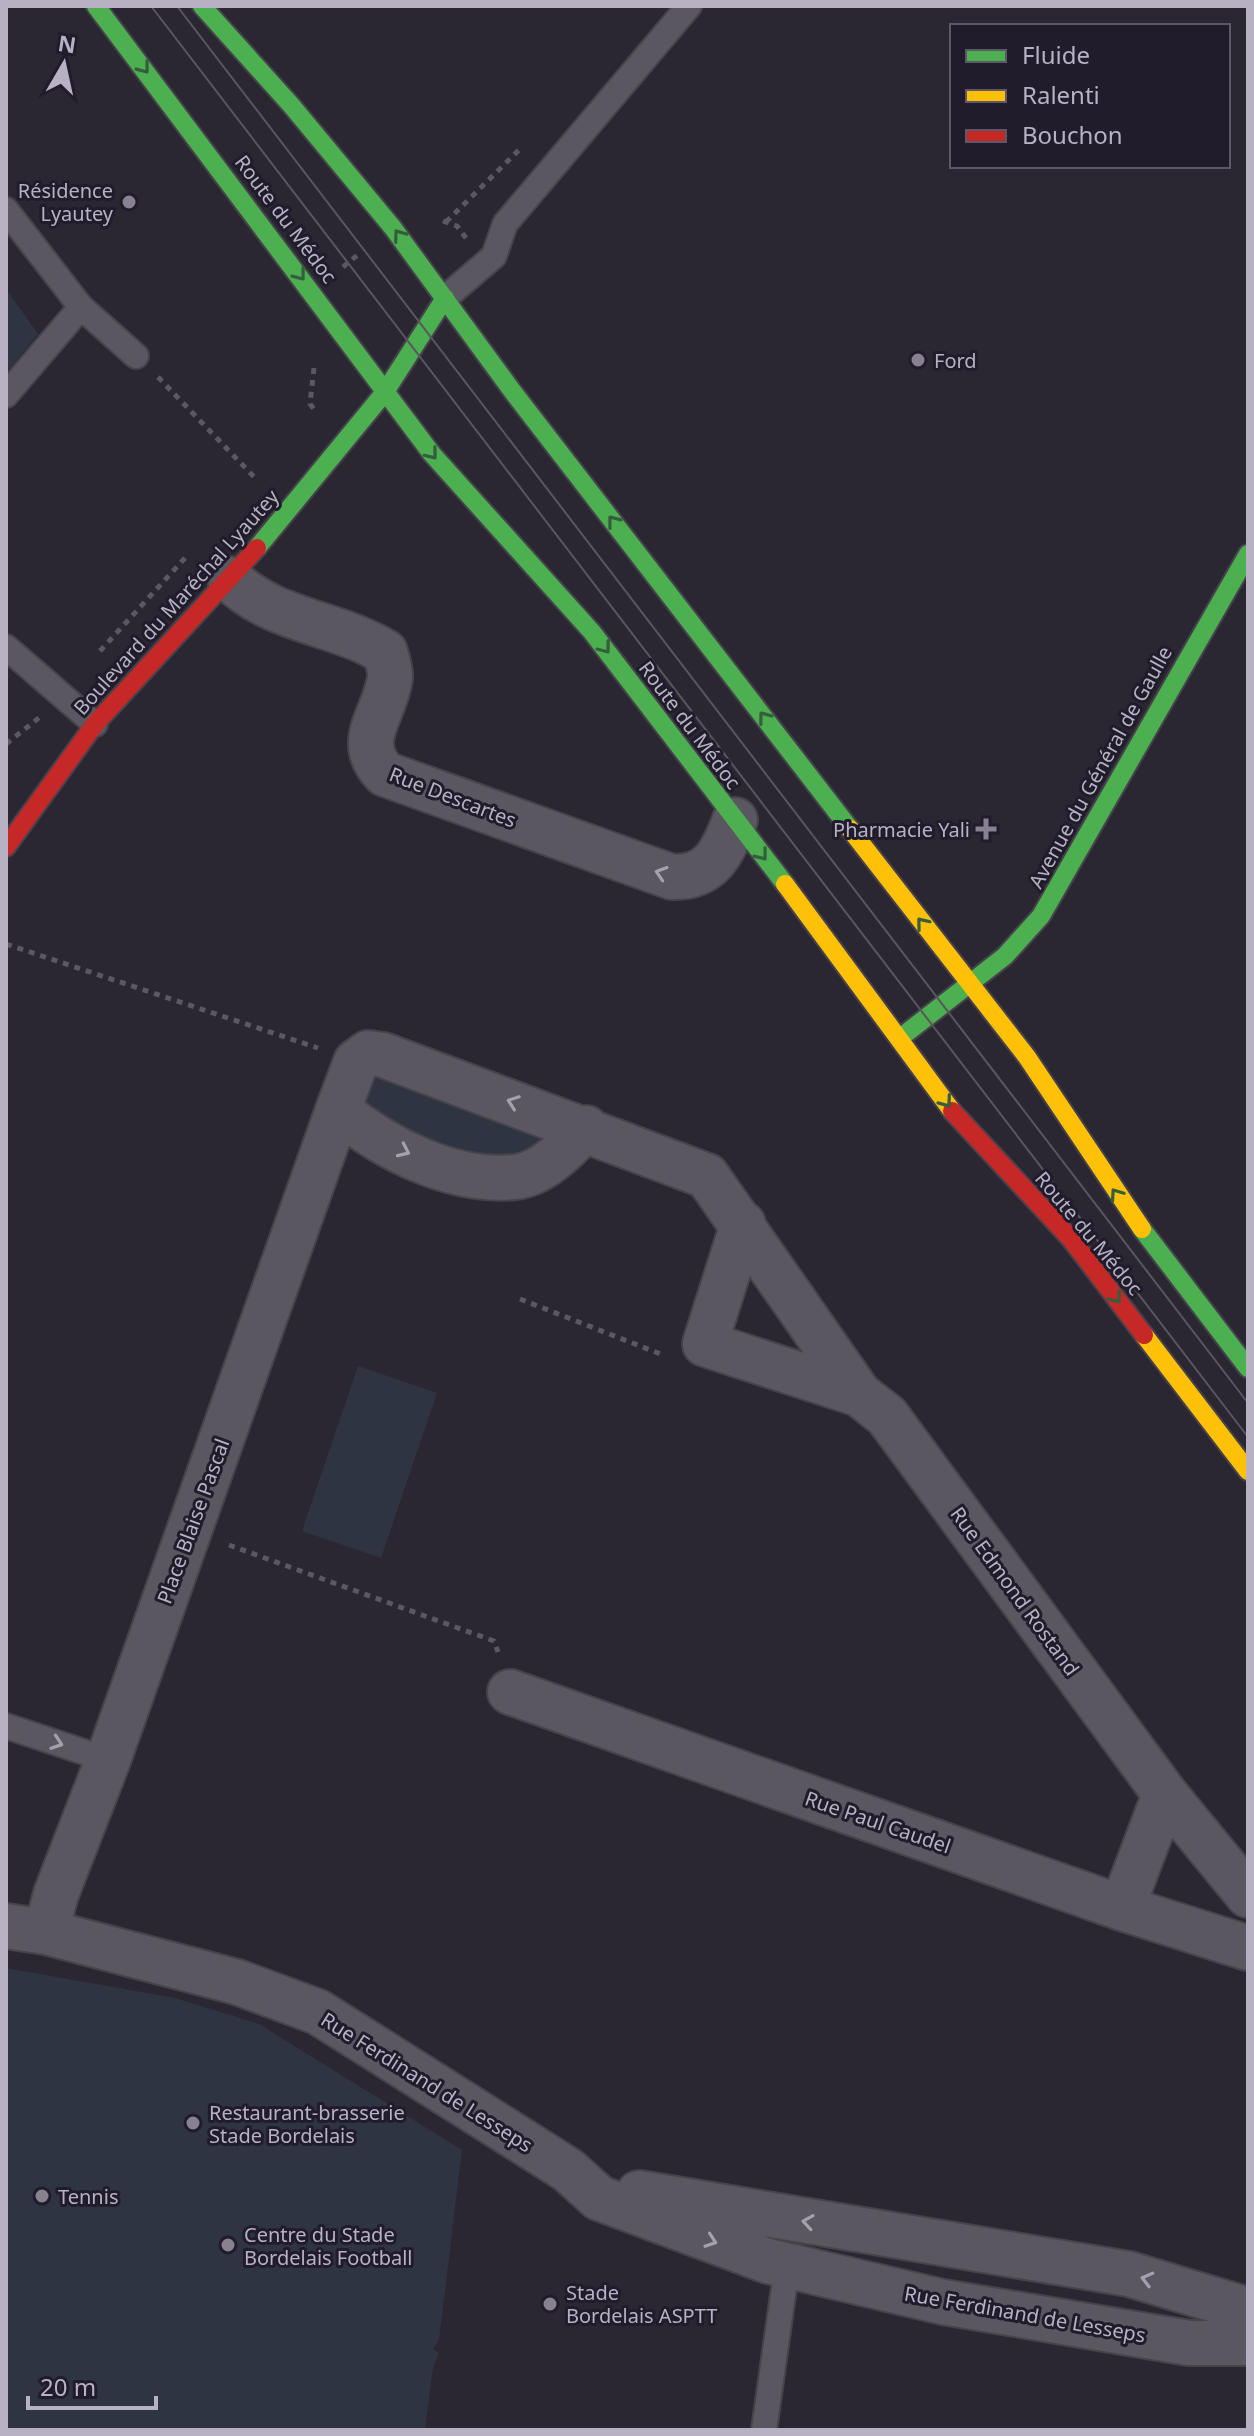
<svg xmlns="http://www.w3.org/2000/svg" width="1254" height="2436" font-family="'Noto Sans',sans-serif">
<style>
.green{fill:#2e3442}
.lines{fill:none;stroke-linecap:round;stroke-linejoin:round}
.lane-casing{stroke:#46434b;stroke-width:28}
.street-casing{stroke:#46434b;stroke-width:48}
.fast-casing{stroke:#46424c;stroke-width:22}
.slow-casing{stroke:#46424c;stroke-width:22}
.jam-casing{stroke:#46424c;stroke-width:22}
.path{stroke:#5b5861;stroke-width:5;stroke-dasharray:6 6;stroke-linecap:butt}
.lane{stroke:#5a5760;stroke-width:24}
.street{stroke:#5a5760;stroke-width:44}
.fast{stroke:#4caf50;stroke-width:18}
.slow{stroke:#ffc107;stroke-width:18}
.jam{stroke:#c62828;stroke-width:18}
.tram{stroke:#5a5660;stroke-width:2}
.oneway{stroke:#345e3c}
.oneway2{stroke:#a59faf}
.poi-dot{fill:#878190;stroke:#211c2c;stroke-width:3}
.labels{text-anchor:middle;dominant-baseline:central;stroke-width:6;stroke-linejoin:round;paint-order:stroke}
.poi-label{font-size:20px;fill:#b8b1c3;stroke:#211c2c;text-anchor:start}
.street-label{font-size:20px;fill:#b8b1c3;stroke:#211c2c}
</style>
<rect width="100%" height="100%" fill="#2b2732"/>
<path class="green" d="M6 289 38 334 6 373Z
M372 1074 540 1133 539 1154C525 1156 509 1159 495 1160 457 1160 380 1130 360 1098Z
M358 1366 437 1393 381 1558 302 1531Z
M6 1968 175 1998 259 2024 462 2150 439 2340 433 2349 439 2353 433 2368 425 2430H6Z"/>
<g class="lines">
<g class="lane-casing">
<path id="lane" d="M6 210 81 307 6 395
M445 298 494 256 505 224 689 6
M81 307 136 356
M6 647 95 724
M6 1726 108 1760
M764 2430 787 2266"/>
</g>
<g class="street-casing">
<path id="street" d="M230 579C272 621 336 622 385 652 387 660 391 670 390 678 385 715 353 741 385 774L672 877C711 878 722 854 735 820
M338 1110C386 1149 452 1183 515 1177 543 1174 568 1147 586 1128
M743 1224 705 1344 859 1394
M510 1692 1122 1908 1248 1948
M1122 1908 1165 1794
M6 1926 46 1932 237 1982 318 2012 568 2170 599 2198 768 2261 943 2302 1189 2343H1248
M46 1932 56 1894 108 1760 338 1110 356 1062 368 1053 383 1055 707 1176 859 1394 887 1416 1165 1794 1248 1895
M639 2193 1129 2274 1248 2310"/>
</g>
<g class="fast-casing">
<path id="fast" d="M96 6 432 454 592 632 785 884
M202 6 291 105 393 228 513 392 850 829
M257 548 385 392 445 298
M900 1038 1005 956 1041 916 1248 554
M1142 1229 1248 1368"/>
</g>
<g class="slow-casing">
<path id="slow" d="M850 829 1027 1057 1142 1229
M785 884 952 1111
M1144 1335 1248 1471"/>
</g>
<g class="jam-casing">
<path id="jam" d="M6 847 95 724 257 548
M952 1111 1071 1239 1144 1335"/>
</g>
<path class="path" d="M443 221 457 226 466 238
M446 222 519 150
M343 267 360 253
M314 368 310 404 316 412
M158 377 257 480
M100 651 185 558
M6 744 40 717
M6 944 318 1048
M520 1299 663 1355
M229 1545 494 1641 498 1652"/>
<use href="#lane" class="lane"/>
<use href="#street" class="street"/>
<use href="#fast" class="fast"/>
<use href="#slow" class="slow"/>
<use href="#jam" class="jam"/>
<path class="tram" d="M151 6 1248 1437
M177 6 1248 1403"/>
</g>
<defs><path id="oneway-chevron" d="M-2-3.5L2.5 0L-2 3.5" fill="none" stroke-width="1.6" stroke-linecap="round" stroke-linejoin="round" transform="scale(2)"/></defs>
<g class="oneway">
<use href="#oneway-chevron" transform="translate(144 68) rotate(52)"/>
<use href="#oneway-chevron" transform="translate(399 235) rotate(-126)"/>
<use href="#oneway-chevron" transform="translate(300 275) rotate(52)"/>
<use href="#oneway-chevron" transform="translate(432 454) rotate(51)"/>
<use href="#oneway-chevron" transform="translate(613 521) rotate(-128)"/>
<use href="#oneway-chevron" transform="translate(605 648) rotate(53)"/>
<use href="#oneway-chevron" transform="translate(764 717) rotate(-127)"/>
<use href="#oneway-chevron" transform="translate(762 855) rotate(52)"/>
<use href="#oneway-chevron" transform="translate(922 923) rotate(-129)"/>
<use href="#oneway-chevron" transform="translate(946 1102) rotate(54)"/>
<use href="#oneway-chevron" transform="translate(1116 1194) rotate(-125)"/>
<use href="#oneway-chevron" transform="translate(1116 1298) rotate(53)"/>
</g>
<g class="oneway2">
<use href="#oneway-chevron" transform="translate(661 873) rotate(-162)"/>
<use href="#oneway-chevron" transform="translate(513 1102) rotate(-160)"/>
<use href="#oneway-chevron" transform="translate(404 1151) rotate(25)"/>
<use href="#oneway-chevron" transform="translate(57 1743) rotate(19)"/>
<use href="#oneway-chevron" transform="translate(808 2222) rotate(-171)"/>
<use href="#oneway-chevron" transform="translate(711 2241) rotate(19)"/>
<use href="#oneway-chevron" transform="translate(1147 2279) rotate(-165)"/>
</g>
<g class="poi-dot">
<circle cx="129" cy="202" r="8"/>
<circle cx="918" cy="360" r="8"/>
<path d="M982 817h8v8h8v8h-8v8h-8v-8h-8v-8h8z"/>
<circle cx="193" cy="2123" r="8"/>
<circle cx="42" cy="2196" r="8"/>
<circle cx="228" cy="2245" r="8"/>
<circle cx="550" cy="2304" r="8"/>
</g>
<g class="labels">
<g class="poi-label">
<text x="113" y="190" text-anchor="end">Résidence<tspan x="113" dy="23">Lyautey</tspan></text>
<text x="934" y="360">Ford</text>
<text x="970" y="829" text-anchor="end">Pharmacie Yali</text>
<text x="209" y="2112">Restaurant-brasserie<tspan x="209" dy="23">Stade Bordelais</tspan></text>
<text x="58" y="2196">Tennis</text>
<text x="244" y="2234">Centre du Stade<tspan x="244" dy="23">Bordelais Football</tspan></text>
<text x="566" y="2292">Stade<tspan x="566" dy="23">Bordelais ASPTT</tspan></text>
</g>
<g class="street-label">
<text transform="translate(286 219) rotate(53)">Route du Médoc</text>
<text transform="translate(176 602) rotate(-48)">Boulevard du Maréchal Lyautey</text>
<text transform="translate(690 725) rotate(53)">Route du Médoc</text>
<text transform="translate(1100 767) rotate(-61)">Avenue du Général de Gaulle</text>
<text transform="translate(453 797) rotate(21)">Rue Descartes</text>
<text transform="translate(1089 1233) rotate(50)">Route du Médoc</text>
<text transform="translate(193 1521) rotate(-70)">Place Blaise Pascal</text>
<text transform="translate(1015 1591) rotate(54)">Rue Edmond Rostand</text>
<text transform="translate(878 1822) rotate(19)">Rue Paul Caudel</text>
<text transform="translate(427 2082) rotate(32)">Rue Ferdinand de Lesseps</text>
<text transform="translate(1025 2314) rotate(10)">Rue Ferdinand de Lesseps</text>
</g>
</g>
<rect width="1254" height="2436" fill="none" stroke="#b8b1c3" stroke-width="16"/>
<rect x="950" y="24" width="280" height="144" fill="#211c2c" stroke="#5d5868" stroke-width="2"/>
<rect x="966" y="50" width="40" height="12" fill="#4caf50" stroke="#5d5868" stroke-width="2"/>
<text x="1022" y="64" font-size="24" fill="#b8b1c3">Fluide</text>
<rect x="966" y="90" width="40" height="12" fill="#ffc107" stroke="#5d5868" stroke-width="2"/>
<text x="1022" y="104" font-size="24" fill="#b8b1c3">Ralenti</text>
<rect x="966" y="130" width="40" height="12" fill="#c62828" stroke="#5d5868" stroke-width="2"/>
<text x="1022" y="144" font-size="24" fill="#b8b1c3">Bouchon</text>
<g transform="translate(64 64) rotate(9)" stroke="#211c2c" stroke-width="6" paint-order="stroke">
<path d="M0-6L14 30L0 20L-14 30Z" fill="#b8b1c3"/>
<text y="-12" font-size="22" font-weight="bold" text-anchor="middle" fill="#b8b1c3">N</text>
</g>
<path d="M28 2396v12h128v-12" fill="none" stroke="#b8b1c3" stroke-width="4"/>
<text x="40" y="2396" font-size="24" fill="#b8b1c3" stroke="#211c2c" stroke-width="6" paint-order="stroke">20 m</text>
</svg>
